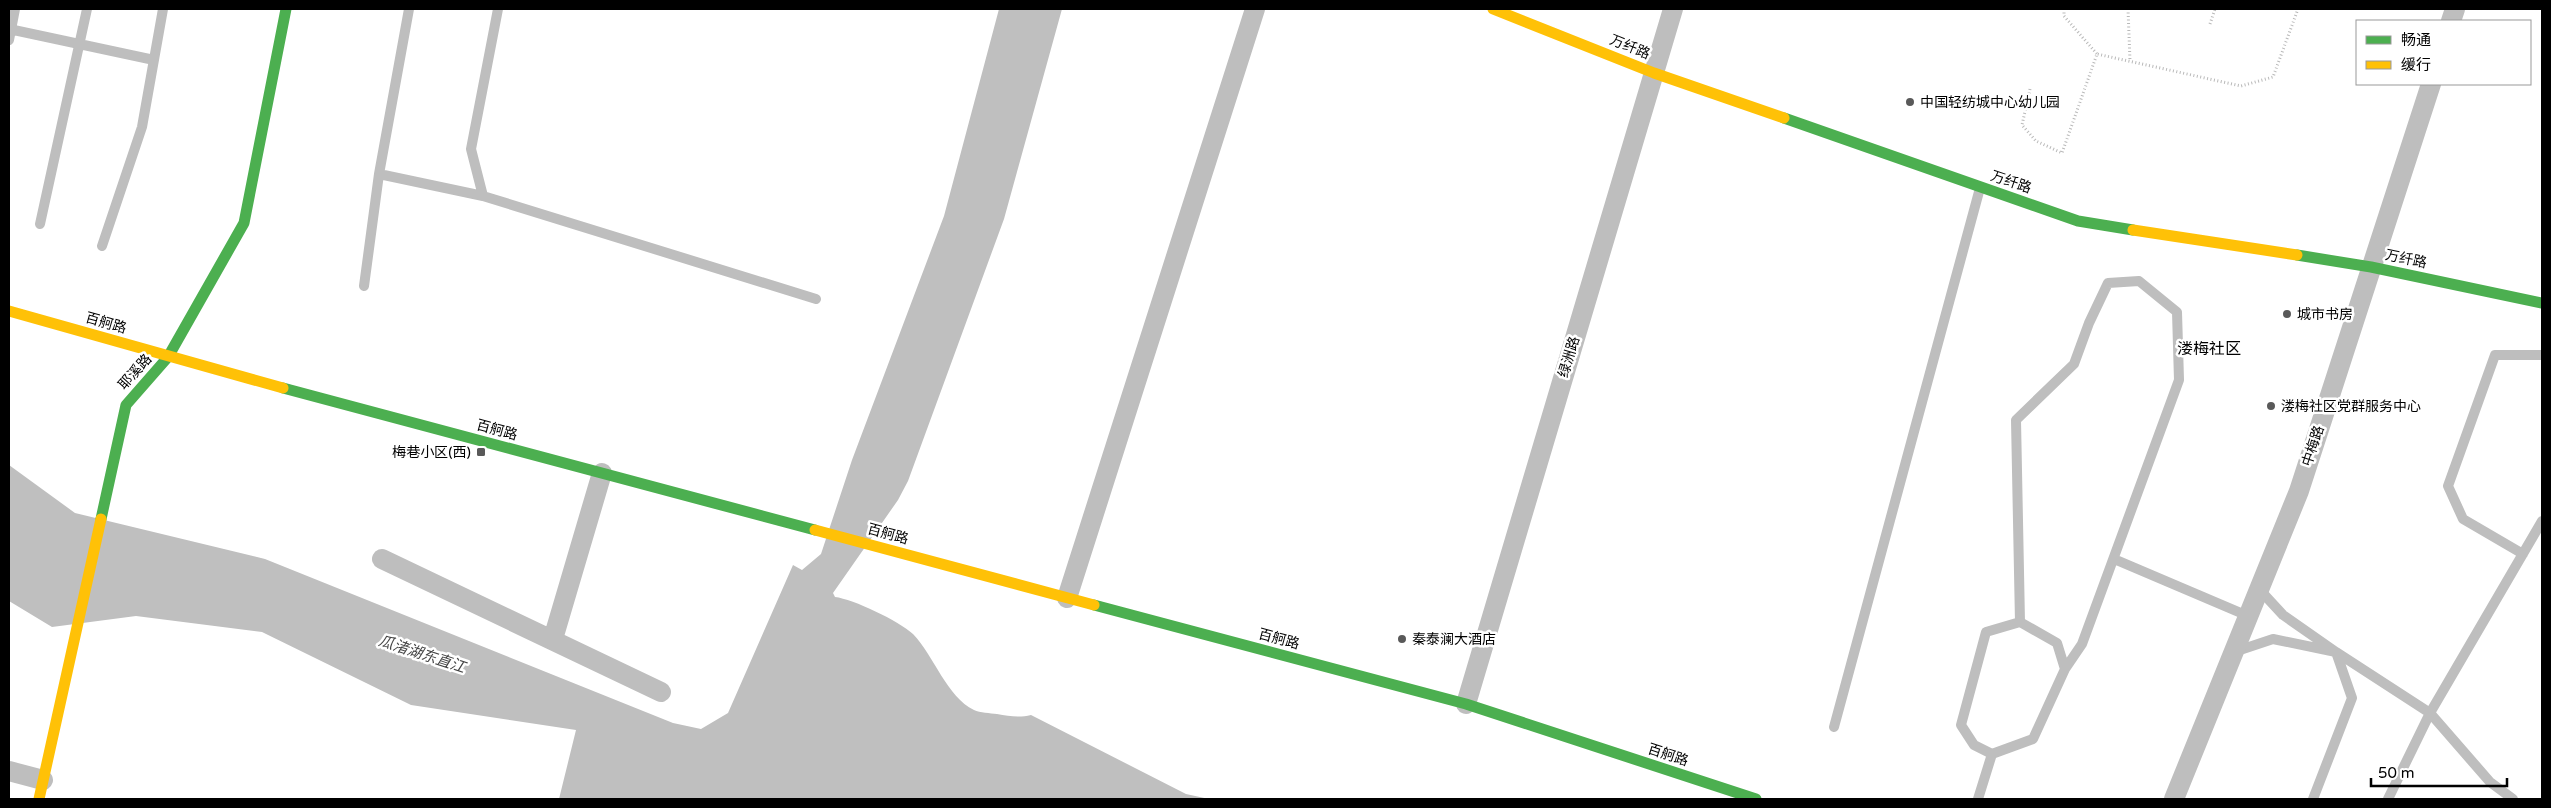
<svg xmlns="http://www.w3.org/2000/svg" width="2551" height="808" font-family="'Varela Round','Noto Sans SC',sans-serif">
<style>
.water{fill:#bfbfbf}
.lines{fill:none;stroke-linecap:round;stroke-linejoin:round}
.path{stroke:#b9b9b9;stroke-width:3;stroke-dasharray:1 2.5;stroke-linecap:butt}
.lane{stroke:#bebebe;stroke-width:10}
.street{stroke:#bebebe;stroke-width:20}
.fast{stroke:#4caf50;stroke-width:11}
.slow{stroke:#ffc107;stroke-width:11}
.poi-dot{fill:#595959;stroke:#fff;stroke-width:2}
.labels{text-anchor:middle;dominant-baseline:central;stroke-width:5;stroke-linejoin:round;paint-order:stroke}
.street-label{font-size:14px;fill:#000;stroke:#fff}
.poi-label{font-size:14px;fill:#000;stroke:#fff;text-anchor:start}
.water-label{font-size:15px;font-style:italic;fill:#444;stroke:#fff}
.quarter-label{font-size:16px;fill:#000;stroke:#fff}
</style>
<rect width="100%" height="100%" fill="#fff"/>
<path class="water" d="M999 9H1062L1004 219 908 481 898 500 833 593 835 597C853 599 899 621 913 634 934 656 947 697 974 710 980 713 990 713 997 714 1009 716 1019 718 1031 715L1186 794 1209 799H559L576 730 411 705 262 632 136 616 52 627 9 601V465L75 513 265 559 673 723 701 729 728 713 793 565 802 570 821 554 852 460 944 216Z"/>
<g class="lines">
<path class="path" d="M2064 9V16L2097 54
M2128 9 2130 61
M2210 24 2215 9
M2030 89 2022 125 2036 141 2062 153 2097 54 2241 86 2273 77 2298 9"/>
<path class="lane" d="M9 29 154 60
M9 40 15 9
M379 174 483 196 816 299
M483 196 471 149 498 9
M40 224 87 9
M102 246 142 127 163 9
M364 286 379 174 409 9
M2523 554 2463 519 2448 486 2495 355H2542
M2114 559 2248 616
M2020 622 2016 420 2074 364 2089 323 2108 283 2139 281 2177 312 2179 380 2082 644 2065 669
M2020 622 2057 643 2065 669 2033 739 1992 754 1974 745 1961 725 1986 632Z
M2234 652 2273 639 2336 652 2283 615 2259 589
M2336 652 2430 713 2490 782 2513 799
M1834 727 1980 188
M1978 799 1992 754
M2313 799 2352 698 2336 652
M2388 799 2430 713 2542 521"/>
<path class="street" d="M2451 21 2455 9
M382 559 661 692
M1067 598 1255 9
M553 639 602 473
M1466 704 1673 9
M9 771 43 780
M2174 799 2299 491 2431 84"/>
<path class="fast" d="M1784 118 2078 221 2133 230
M2297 255 2371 267 2542 303
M283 388 815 530
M101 519 126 405 168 357 244 223 286 9
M1094 605 1466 704 1756 799"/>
<path class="slow" d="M1493 9 1654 73 1784 118
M2133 230 2297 255
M9 311 283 388
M815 530 1094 605
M39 799 101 519"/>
</g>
<g class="poi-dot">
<circle cx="1910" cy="102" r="5"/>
<circle cx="2287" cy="314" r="5"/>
<circle cx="2271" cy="406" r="5"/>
<rect x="476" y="447" width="10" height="10" rx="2.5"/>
<circle cx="1402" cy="639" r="5"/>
</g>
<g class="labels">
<g class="street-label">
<text transform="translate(1630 47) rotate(22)">万纤路</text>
<text transform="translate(2011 182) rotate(19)">万纤路</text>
<text transform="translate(2406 259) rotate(12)">万纤路</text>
<text transform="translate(106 323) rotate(16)">百舸路</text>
<text transform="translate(1569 357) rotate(-73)">绿洲路</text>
<text transform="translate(135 372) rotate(-48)">耶溪路</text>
<text transform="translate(497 430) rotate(15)">百舸路</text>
<text transform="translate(2313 446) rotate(-72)">中梅路</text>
<text transform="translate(888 534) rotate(15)">百舸路</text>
<text transform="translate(1279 639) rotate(15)">百舸路</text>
<text transform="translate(1668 755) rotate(18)">百舸路</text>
</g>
<g class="poi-label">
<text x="1920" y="102">中国轻纺城中心幼儿园</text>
<text x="2297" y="314">城市书房</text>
<text x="2281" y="406">溇梅社区党群服务中心</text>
<text x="471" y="452" text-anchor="end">梅巷小区(西)</text>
<text x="1412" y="639">秦泰澜大酒店</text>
</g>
<g class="water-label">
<text transform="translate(422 654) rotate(18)">瓜渚湖东直江</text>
</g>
<g class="quarter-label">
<text x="2209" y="349">溇梅社区</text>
</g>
</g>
<rect width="2551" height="808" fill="none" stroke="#000000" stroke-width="20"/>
<rect x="2356" y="20" width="175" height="65" fill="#ffffff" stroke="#999999"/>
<rect x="2366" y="36" width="25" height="8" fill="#4caf50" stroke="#999999"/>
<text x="2401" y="45" font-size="15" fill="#000000">畅通</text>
<rect x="2366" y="61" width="25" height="8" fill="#ffc107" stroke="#999999"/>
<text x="2401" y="70" font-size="15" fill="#000000">缓行</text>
<path d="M2371 778v8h136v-8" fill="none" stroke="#000000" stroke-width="2.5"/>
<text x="2378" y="778" font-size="15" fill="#000000" stroke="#ffffff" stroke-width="4" paint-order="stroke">50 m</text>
</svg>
